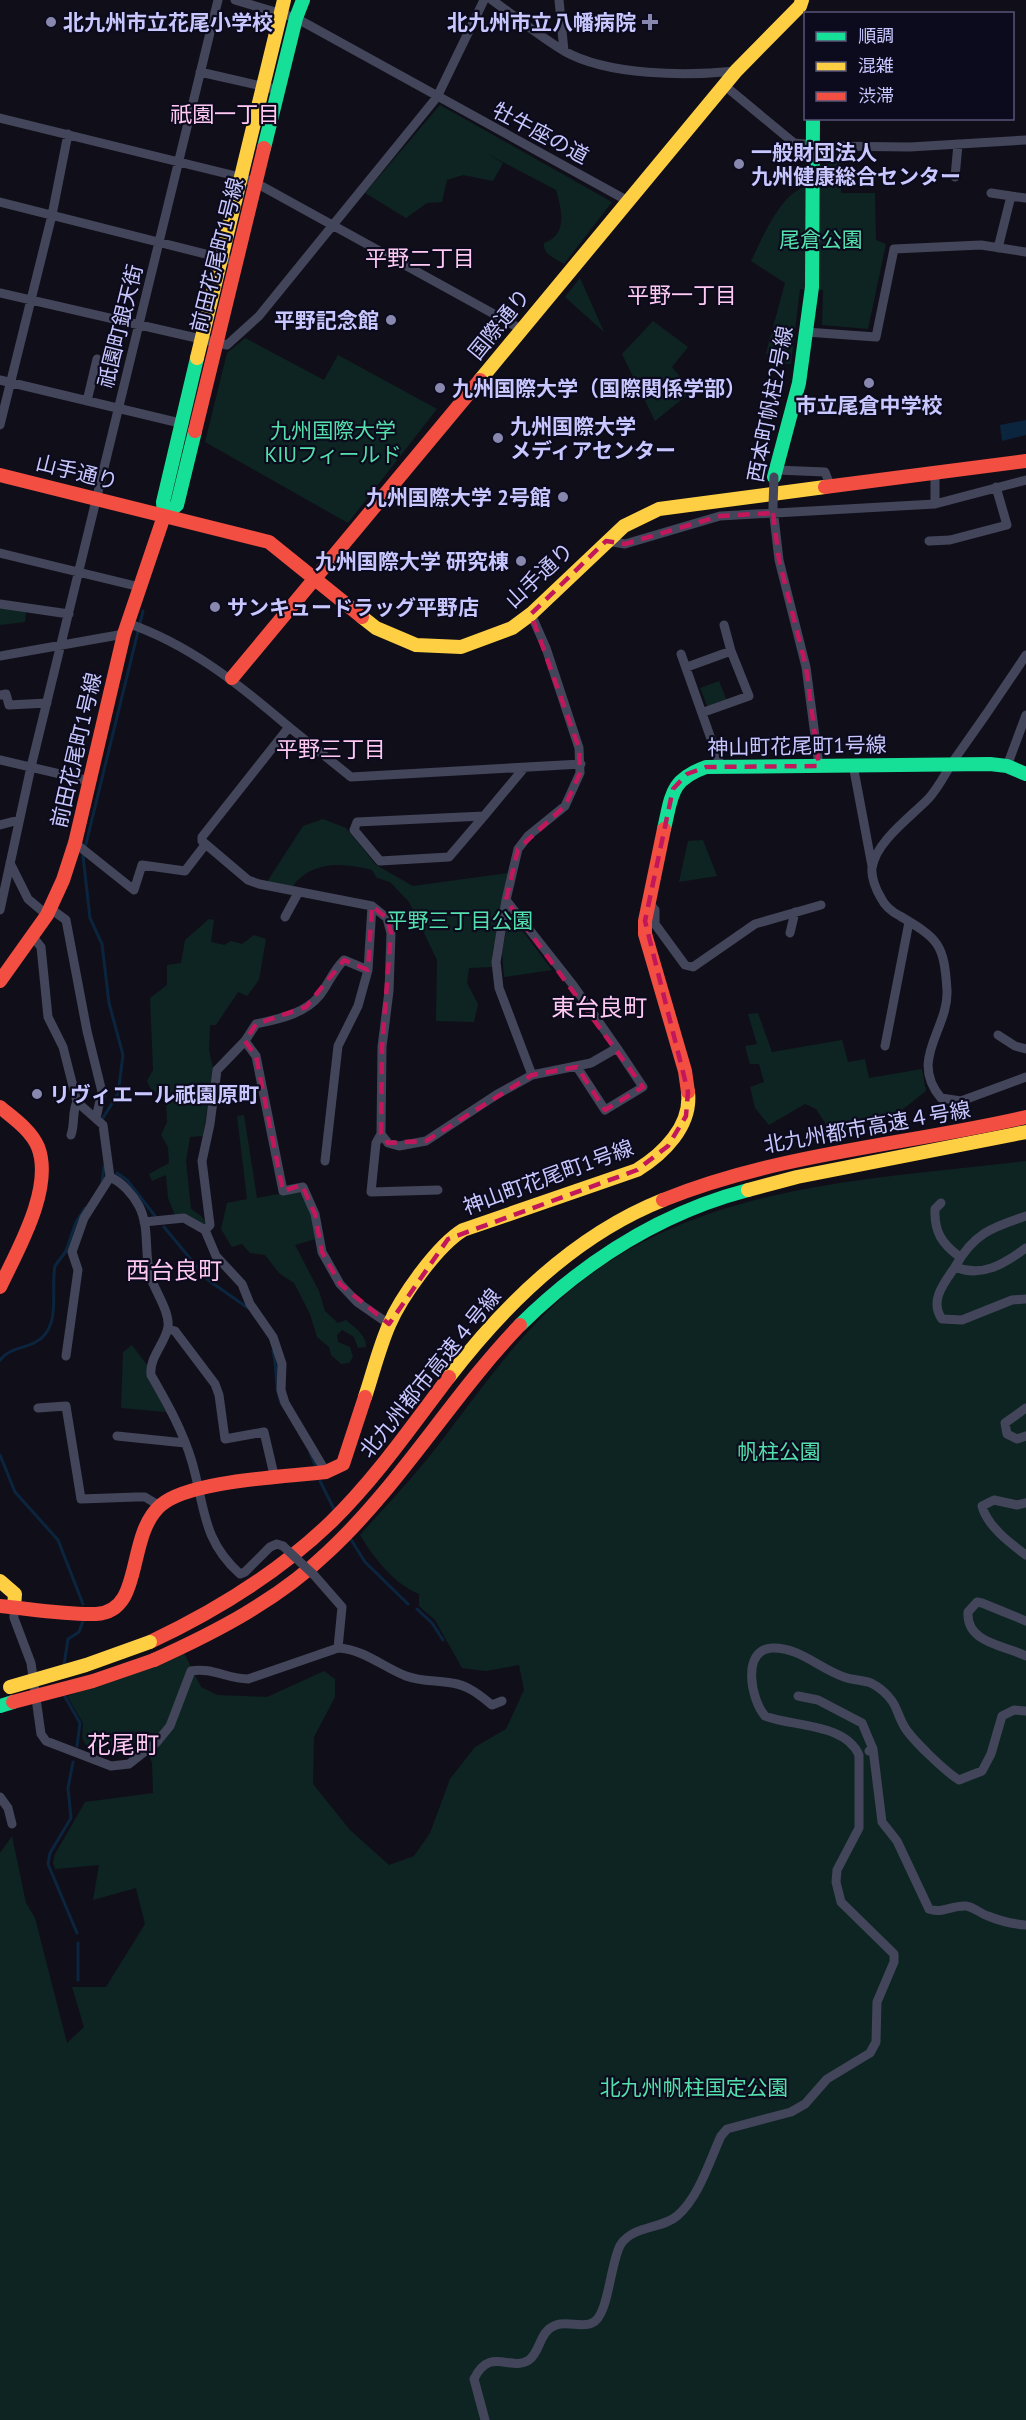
<svg xmlns="http://www.w3.org/2000/svg" width="1026" height="2420" font-family="'PT Sans','Noto Sans JP',sans-serif">
<style>
.green{fill:#0e2422}
.water{fill:#0b253e}
.lines{fill:none;stroke-linecap:round;stroke-linejoin:round}
.stream{stroke:#0b253e;stroke-width:3}
.street{stroke:#43455a;stroke-width:9}
.fast{stroke:#16e098;stroke-width:14}
.slow{stroke:#ffcf43;stroke-width:14}
.jam{stroke:#f24e42;stroke-width:14}
.street-bridge{stroke:#43455a;stroke-width:9}
.slow-bridge{stroke:#ffcf43;stroke-width:14}
.jam-bridge{stroke:#f24e42;stroke-width:14}
.marked{fill:none;stroke:#c2185b;stroke-width:4.5;stroke-dasharray:12 8;stroke-linejoin:round}
.poi-dot{fill:#8887ae;stroke:#0c0b1d;stroke-width:2}
.labels{text-anchor:middle;dominant-baseline:central;stroke-width:4.5;stroke-linejoin:round;paint-order:stroke}
.poi-label{font-size:21px;font-weight:bold;fill:#c8c7ff;stroke:#0c0b1d;text-anchor:start}
.street-label{font-size:21px;fill:#c8c7ff;stroke:#0c0b1d}
.park-label{font-size:21px;fill:#53e0ac;stroke:#0c0b1d}
.neighbourhood-label{font-size:22px;fill:#ffc9f2;stroke:#0c0b1d}
.quarter-label{font-size:24px;fill:#ffc9f2;stroke:#0c0b1d}
</style>
<rect width="100%" height="100%" fill="#100f19"/>
<path class="green" d="M440 105 612 202 564 264C555 258 543 255 544 243 568 235 562 210 556 190L486 153 503 163 493 181 463 175 447 180 442 202 427 203 406 218 365 193Z
M826 154H840L841 193H875L876 240 886 244 868 329 822 325 823 290 800 289 791 364 776 363 766 353 785 283 751 261C761 241 779 197 802 188 808 186 819 188 826 188Z
M580 278 604 332 565 297Z
M653 321 688 347 672 367 692 391 655 421 622 354Z
M245 338 324 380 338 355 437 409 348 523 205 442 227 353Z
M0 608 26 611 25 622 0 625Z
M719 681 727 701 708 708 700 688Z
M323 819 346 828 376 865 413 886 508 873 492 956 493 967 469 968 467 983 478 1004 474 1022 436 1021 437 960 409 902 390 882 377 878 372 870C344 863 313 860 293 886L267 882 303 826Z
M703 840 717 876 679 882 688 841Z
M510 914 552 970 504 977 502 951Z
M209 919 214 920 211 942 224 945 231 941 242 944 254 935 266 939 259 980 247 996 238 992 216 1025H210L209 1050 213 1068 203 1136 190 1137 186 1161 191 1209 201 1216 206 1223 204 1226 187 1214 175 1215 168 1198 166 1175 152 1181 149 1174 169 1163 168 1147 161 1135 167 1122 166 1098 151 1089 147 1081 153 1070 150 998 167 985V965L181 963 185 940Z
M758 1013 772 1052 842 1040 848 1062 865 1059 869 1078 922 1069 926 1091 898 1113 854 1121 855 1128 829 1129 816 1109 805 1104 769 1125 755 1108 750 1087 764 1082 759 1064H750L745 1046 757 1044 748 1014Z
M244 1115 257 1198 299 1190 313 1217 316 1239 295 1245 319 1291 325 1311 338 1323 346 1320C355 1328 366 1334 366 1347L358 1348 354 1337 342 1330 337 1335 338 1342 350 1347 353 1357 349 1363 341 1364 331 1355 329 1347 317 1337 310 1314 294 1283 279 1273 265 1255 250 1253 242 1244 232 1247 221 1229 227 1203 247 1199 237 1116Z
M1026 1161V2420H0V1853L12 1836 26 1903 35 1918 67 2043 84 2027 72 1987H106L145 1924 136 1888 93 1900 99 1865 55 1869 53 1863 55 1854 85 1802 153 1793 152 1763 143 1742 88 1748 82 1738 83 1723 67 1696 184 1653 201 1687 217 1695 267 1697 324 1671 335 1679V1697L314 1737 313 1784 350 1830 389 1865 414 1856 430 1833 450 1779 475 1747 506 1729 524 1690 519 1665 486 1671 462 1668 435 1620 419 1606V1594C394 1584 374 1558 360 1535 384 1508 410 1481 432 1453 476 1397 515 1337 570 1291 698 1183 868 1180 1026 1161Z
M132 1345 147 1365V1376L166 1412 121 1408 123 1352Z"/>
<path class="water" d="M1026 420V435L1002 441 1000 425Z"/>
<g class="lines">
<path class="stream" d="M101 1121 118 1094 123 1055 109 1003 102 944 90 918 83 856 143 611
M117 1173 127 1180 155 1216
M102 1183 104 1166
M164 1227 208 1280 248 1308
M273 1351C278 1369 274 1387 281 1403
M0 1360C10 1348 21 1349 34 1343 63 1329 50 1291 55 1266L66 1251 76 1222 85 1208
M310 1453 315 1465
M0 1455 15 1492 58 1540 83 1604
M320 1481 334 1509
M350 1538 365 1562 408 1604
M417 1609 432 1623 443 1640
M64 1665 68 1639 79 1632 83 1621
M64 1695 80 1723 77 1746
M73 1762 68 1788 71 1818 50 1853 48 1864 77 1933
M78 1943V1980"/>
<path class="street" d="M235 0 296 18 628 201
M492 0C516 17 539 36 564 51 608 76 687 76 736 71
M559 0 564 51
M200 72 279 90
M724 85 794 143 824 146 910 147 1026 140
M0 118 240 177 256 183 521 329
M955 177 958 144
M991 193 1011 196
M0 202 237 262
M998 248 1011 196 1026 198
M0 293 227 345 259 316 437 97 484 0
M806 332 876 337 894 249 981 245 1026 252
M0 380 184 424
M87 401 97 359
M0 425 52 215 68 134
M776 470 825 472 830 485
M935 473V504
M773 508 779 560 806 667 819 766
M606 541 625 544 720 516 935 504 1026 480
M929 541 950 540 1007 525 996 487
M0 553 140 587
M0 604 69 614
M127 623C189 644 240 685 289 727L202 837V841L248 880 259 884 372 906 387 918 391 933 389 991 382 1047 381 1134 388 1143 399 1146 426 1141 496 1095 532 1075 591 1063 617 1048 573 985 506 900 518 849 528 836 565 806 580 773 579 748 546 648 531 614
M681 654 721 767
M1026 655C1003 690 979 725 954 760 946 772 939 787 929 798 912 816 876 841 872 868 871 877 876 890 881 898 885 906 892 912 900 916 939 939 944 944 947 990 949 1029 908 1059 941 1098L961 1101 1026 1077
M0 656 124 634
M687 667 731 651
M0 695 6 694 9 705 47 703
M704 712 749 696 731 651 724 625
M289 727 351 777 581 764
M0 760 90 781
M853 765 872 866
M1007 766 1026 715
M484 816 449 857 380 861 354 830 357 822 484 816 524 768
M0 825 19 820
M75 843 134 890 142 865 185 871 205 845
M10 863 28 899 47 915
M506 900 496 962 499 988 532 1075
M649 903 655 910V924L685 965 693 967 755 924 821 905
M51 909 66 920 87 1031 102 1092 96 1118
M0 910 31 767 218 0
M285 917 298 893
M790 933 795 912
M33 937 41 947 48 1017 63 1047 77 1102C72 1111 75 1124 71 1135
M998 1035 1015 1046 1026 1049
M245 1041 256 1056 283 1191 303 1187 315 1214 322 1252 340 1284 357 1302 389 1324
M885 1046 909 922
M577 1067 605 1110 643 1087 617 1048
M381 1134 376 1143 371 1192 438 1190
M325 1161 338 1046 358 1006 368 970 372 906
M110 1177C122 1182 133 1195 139 1206 150 1227 144 1253 150 1275 154 1290 170 1311 168 1327 165 1344 149 1357 151 1375 167 1403 183 1431 192 1462 205 1507 202 1540 240 1574L245 1572 270 1547 277 1544 283 1546
M941 1203 935 1209C934 1232 942 1244 960 1257
M144 1222 184 1218 205 1230 216 1256 242 1284 250 1304 273 1337 282 1364 281 1390 285 1403 326 1472
M205 1230 210 1225 202 1161 210 1124 217 1070 245 1041 256 1024C279 1019 305 1014 320 995 329 983 333 971 344 960L368 970
M1026 1248C1004 1264 982 1278 955 1267 944 1283 929 1301 942 1319L962 1320 1012 1300 1026 1299
M955 1267C973 1234 992 1227 1026 1216
M168 1329 175 1331 215 1384 219 1395 225 1439 264 1432 275 1479
M66 1356 78 1270 72 1252 84 1218 110 1177 103 1125 77 1102
M38 1408 66 1406 81 1499 136 1497H145L160 1506
M1026 1408 1005 1423 1007 1434 1017 1439 1026 1436
M117 1436 185 1443
M1026 1503 1017 1505 994 1500 982 1506C987 1526 1011 1544 1026 1555
M314 1575 342 1607 338 1648
M14 1607V1618L31 1663 41 1734 46 1741 111 1766 129 1764 157 1742 170 1726 191 1671C211 1667 228 1679 248 1679L338 1648C363 1649 383 1667 406 1676 422 1682 436 1680 452 1683 468 1685 481 1696 492 1705L502 1701
M1026 1621 982 1603 977 1602 968 1612C966 1643 1004 1645 1026 1656
M798 1696 818 1700 862 1723 873 1749 869 1751
M873 1749 882 1822 897 1841 929 1909C942 1914 952 1905 966 1906 974 1907 981 1914 988 1916 1000 1921 1013 1924 1026 1925
M0 1797 8 1808 12 1824
M485 2420 474 2379C490 2346 510 2372 529 2360 541 2351 539 2331 556 2325 568 2321 582 2328 592 2323 609 2317 610 2261 621 2244 634 2225 662 2229 677 2216 699 2197 709 2162 721 2136L727 2129 791 2112 805 2104 827 2079 870 2053 876 2042 877 2002 894 1962V1954L841 1902 836 1882 837 1870 859 1828V1755C845 1723 793 1727 765 1716 751 1700 741 1650 772 1648 799 1647 820 1669 844 1677 852 1680 862 1680 871 1683 879 1687 887 1694 892 1701 897 1708 899 1718 904 1726 911 1739 946 1772 959 1780L982 1771 991 1754 1002 1716 1014 1710 1026 1711"/>
<path class="fast" d="M264 148 296 18 303 0
M195 431 177 505 164 516 163 502 197 358
M774 477 799 383 812 287 813 118
M664 829C672 795 670 780 706 767L990 764 1007 766 1026 774
M520 1325C584 1262 660 1213 748 1190
M0 1706 13 1702"/>
<path class="slow" d="M197 358 284 0
M480 380 736 71 800 6 802 0
M362 617 376 628 416 645 461 647 512 628 531 614 624 526 659 509 825 487
M748 1190 797 1177 1026 1132
M449 1377C505 1304 575 1235 663 1200
M365 1397C373 1373 379 1348 389 1325 401 1297 437 1246 463 1230L637 1170C663 1154 692 1126 688 1092
M0 1581 15 1594 14 1607"/>
<path class="jam" d="M195 431 264 148
M0 475 269 542 362 617
M825 487 1026 461
M232 678 480 380
M664 829 645 921V934L685 1071 688 1092
M0 981 47 915 63 880 75 843 124 634 164 516
M0 1107C13 1118 31 1130 38 1147 54 1188 17 1251 0 1287
M663 1200C779 1153 905 1145 1026 1117
M0 1606C31 1609 65 1615 96 1614 145 1612 125 1536 161 1505 190 1480 287 1477 326 1472L343 1464 365 1397
M150 1642C216 1611 278 1573 331 1522 376 1478 411 1427 449 1377
M154 1660C216 1632 278 1600 328 1552 401 1484 451 1397 520 1325"/>
<path class="street-bridge" d="M773 506 774 477
M283 1546 314 1575"/>
<path class="slow-bridge" d="M10 1687 86 1665 150 1642"/>
<path class="jam-bridge" d="M13 1702 93 1681 154 1660"/>
</g>
<path class="marked" d="M773 513 779 560 806 667 819 766 706 767 687 774 673 789 645 921 688 1092 686 1116 668 1146 637 1170 448 1239 389 1324 340 1284 322 1252 315 1214 302 1185 283 1191 256 1056 245 1041 256 1024 306 1007 344 960 368 970 372 906 387 918 391 933 382 1047 381 1134 388 1143 426 1141 532 1075 577 1067 605 1110 643 1087 506 900 518 849 565 806 580 773 579 748 531 614 606 541 625 544 720 516Z"/>
<g class="poi-dot">
<circle cx="51" cy="22" r="6"/>
<path d="M647 13h6v6h6v6h-6v6h-6v-6h-6v-6h6z"/>
<circle cx="739" cy="164" r="6"/>
<circle cx="391" cy="320" r="6"/>
<circle cx="869" cy="383" r="6"/>
<circle cx="440" cy="388" r="6"/>
<circle cx="498" cy="438" r="6"/>
<circle cx="563" cy="497" r="6"/>
<circle cx="521" cy="561" r="6"/>
<circle cx="215" cy="607" r="6"/>
<circle cx="37" cy="1094" r="6"/>
</g>
<g class="labels">
<g class="poi-label">
<text x="63" y="22">北九州市立花尾小学校</text>
<text x="636" y="22" text-anchor="end">北九州市立八幡病院</text>
<text x="751" y="152">一般財団法人<tspan x="751" dy="24">九州健康総合センター</tspan></text>
<text x="379" y="320" text-anchor="end">平野記念館</text>
<text x="452" y="388">九州国際大学（国際関係学部）</text>
<text x="869" y="405" text-anchor="middle">市立尾倉中学校</text>
<text x="510" y="426">九州国際大学<tspan x="510" dy="24">メディアセンター</tspan></text>
<text x="551" y="497" text-anchor="end">九州国際大学 2号館</text>
<text x="509" y="561" text-anchor="end">九州国際大学 研究棟</text>
<text x="227" y="607">サンキュードラッグ平野店</text>
<text x="49" y="1094">リヴィエール祇園原町</text>
</g>
<g class="street-label">
<text transform="translate(541 133) rotate(28)">牡牛座の道</text>
<text transform="translate(217 255) rotate(-76)">前田花尾町1号線</text>
<text transform="translate(499 324) rotate(-51)">国際通り</text>
<text transform="translate(120 326) rotate(-76)">祇園町銀天街</text>
<text transform="translate(770 404) rotate(-79)">西本町帆柱2号線</text>
<text transform="translate(77 472) rotate(14)">山手通り</text>
<text transform="translate(539 575) rotate(-43)">山手通り</text>
<text transform="translate(797 746) rotate(-1)">神山町花尾町1号線</text>
<text transform="translate(76 750) rotate(-77)">前田花尾町1号線</text>
<text transform="translate(867 1127) rotate(-10)">北九州都市高速４号線</text>
<text transform="translate(548 1177) rotate(-20)">神山町花尾町1号線</text>
<text transform="translate(430 1373) rotate(-51)">北九州都市高速４号線</text>
</g>
<g class="park-label">
<text x="821" y="239">尾倉公園</text>
<text x="333" y="430">九州国際大学<tspan x="333" dy="24">KIUフィールド</tspan></text>
<text x="460" y="920">平野三丁目公園</text>
<text x="779" y="1451">帆柱公園</text>
<text x="694" y="2087">北九州帆柱国定公園</text>
</g>
<g class="neighbourhood-label">
<text x="225" y="114">祇園一丁目</text>
<text x="420" y="258">平野二丁目</text>
<text x="682" y="295">平野一丁目</text>
<text x="331" y="749">平野三丁目</text>
</g>
<g class="quarter-label">
<text x="599" y="1007">東台良町</text>
<text x="174" y="1270">西台良町</text>
<text x="123" y="1744">花尾町</text>
</g>
</g>
<rect x="804" y="12" width="210" height="108" fill="#0c0b1d" stroke="#575677" stroke-width="1.5"/>
<rect x="816" y="32" width="30" height="9" fill="#16e098" stroke="#575677" stroke-width="1.5"/>
<text x="858" y="42" font-size="18" fill="#c8c7ff">順調</text>
<rect x="816" y="62" width="30" height="9" fill="#ffcf43" stroke="#575677" stroke-width="1.5"/>
<text x="858" y="72" font-size="18" fill="#c8c7ff">混雑</text>
<rect x="816" y="92" width="30" height="9" fill="#f24e42" stroke="#575677" stroke-width="1.5"/>
<text x="858" y="102" font-size="18" fill="#c8c7ff">渋滞</text>
</svg>
